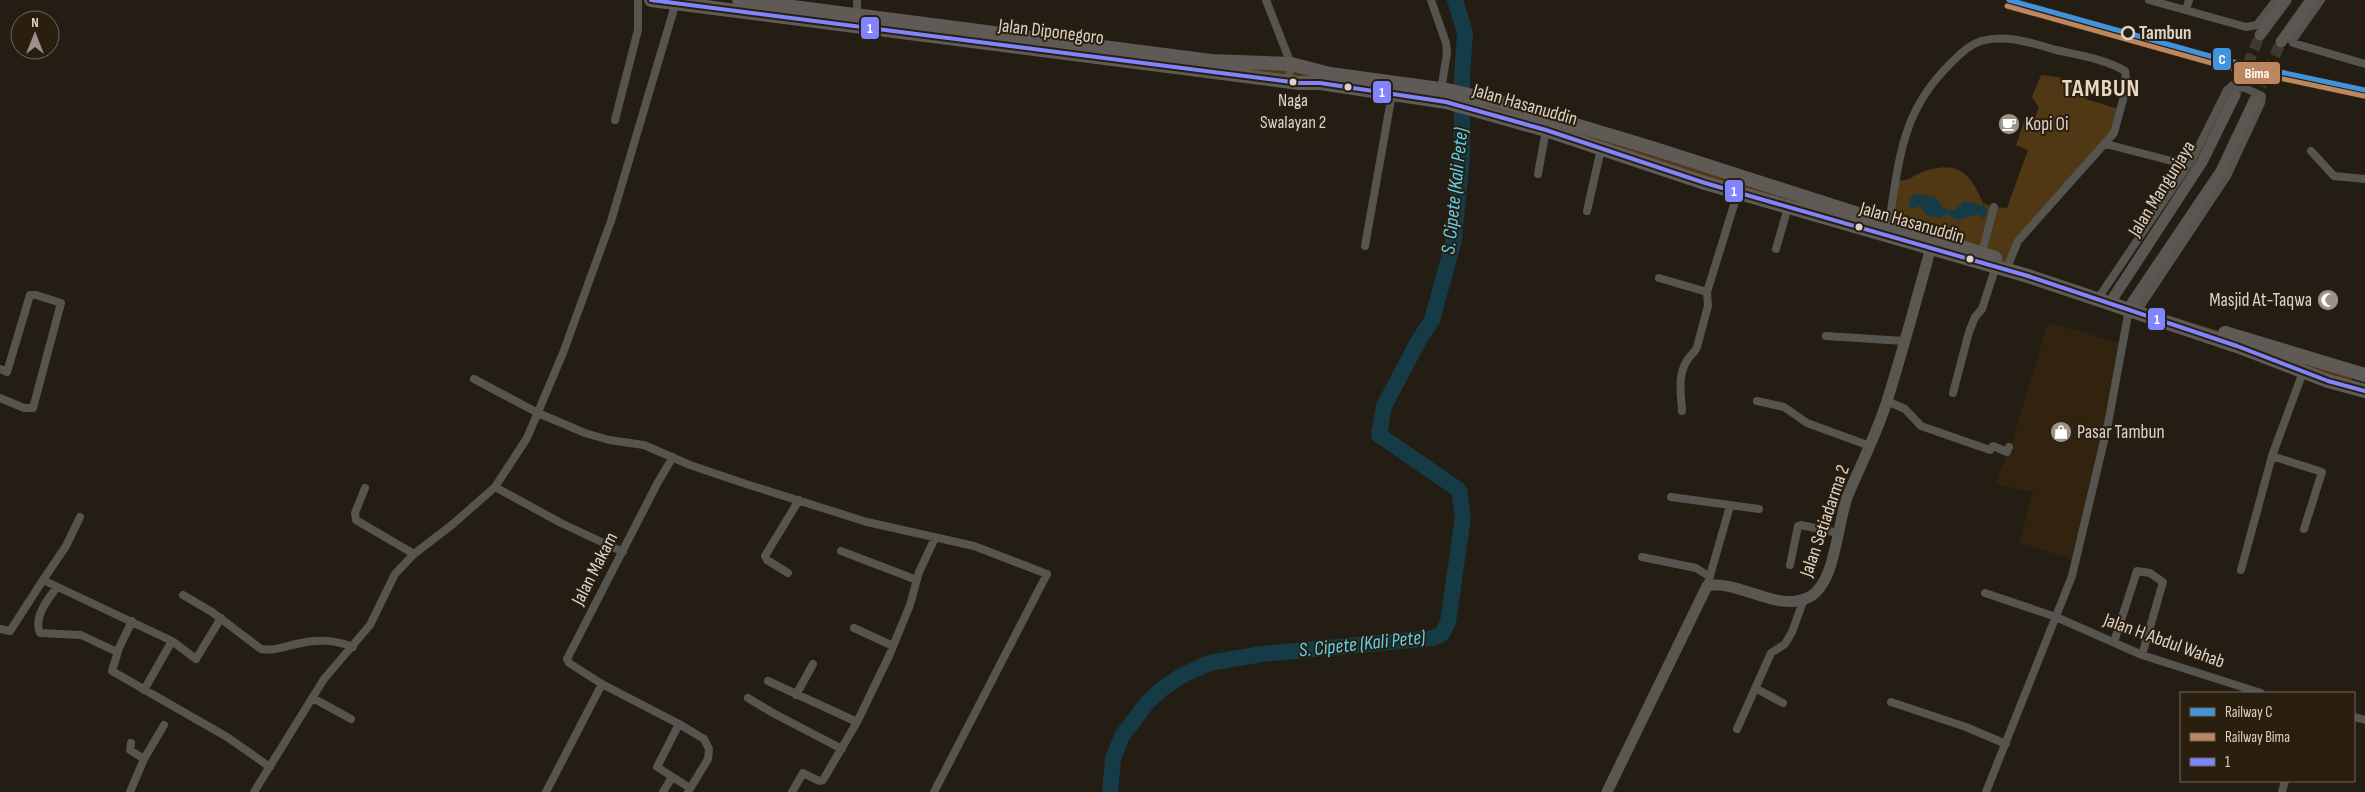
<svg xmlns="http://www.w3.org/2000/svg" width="2365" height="792" font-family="'Sofia Sans Condensed',sans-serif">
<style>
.built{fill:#31230e}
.green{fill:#4f3813}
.water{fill:#153b46}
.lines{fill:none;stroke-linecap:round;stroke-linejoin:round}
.river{stroke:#153b46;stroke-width:16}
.secondary-tunnel{stroke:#3f382f;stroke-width:11;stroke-dasharray:11 5.5;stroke-linecap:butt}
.street{stroke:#56544f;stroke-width:8}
.secondary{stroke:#5a5652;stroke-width:11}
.highway{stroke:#5f5a55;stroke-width:14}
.bus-1-casing{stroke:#2a1e0e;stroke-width:8}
.bus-1{stroke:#8084ff;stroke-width:4}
.rail-1-casing{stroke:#2a1e0e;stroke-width:9}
.rail-2-casing{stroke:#2a1e0e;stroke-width:9}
.rail-1{stroke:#4094de;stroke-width:5}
.rail-2{stroke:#bb8660;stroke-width:5}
.stop-dot{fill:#2a1e0e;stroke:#dbd3c9;stroke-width:2.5}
.bus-dot{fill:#dbd3c9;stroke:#2a1e0e;stroke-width:2}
.labels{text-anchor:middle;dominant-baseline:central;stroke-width:4;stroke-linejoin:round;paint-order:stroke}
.bus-label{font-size:18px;fill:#dbd3c9;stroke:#2a1e0e}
.street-label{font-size:19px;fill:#dbd3c9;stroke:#2a1e0e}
.stop-label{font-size:19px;font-weight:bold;fill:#dbd3c9;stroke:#2a1e0e;text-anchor:start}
.poi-label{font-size:19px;fill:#dbd3c9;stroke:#2a1e0e;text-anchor:start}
.water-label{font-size:20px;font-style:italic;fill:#5cd1f5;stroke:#2a1e0e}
.district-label{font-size:24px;font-weight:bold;letter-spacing:1px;fill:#e7d8c3;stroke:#2a1e0e}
.line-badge{stroke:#2a1e0e;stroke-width:2}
.badge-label{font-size:14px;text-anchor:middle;font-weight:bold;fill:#fff}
</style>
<rect width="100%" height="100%" fill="#241d14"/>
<path class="built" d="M2048 322 2123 344 2075 561 2019 542 2033 492 1995 484 2012 442Z"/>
<path class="green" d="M819 10 1441 90 1888 222 1896 181C1913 180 1911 176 1925 171 1958 160 1971 174 1983 203L1994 207 2007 208 2028 150 2016 145 2026 116 2035 117 2039 108 2032 97 2041 75 2058 77 2087 86 2086 99 2122 110 2114 133 2018 241 2009 263 2140 307 2355 372 2349 386 2237 346 1492 114Z"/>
<path class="water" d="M1914 194 1935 197C1944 205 1939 210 1955 210L1964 201 1984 206 1988 212 1983 219 1979 214 1958 220 1947 214 1941 218 1926 215 1920 206 1913 209 1910 207 1909 200Z"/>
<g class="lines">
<path class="river" d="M1110 792 1113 759 1122 736 1147 703 1162 689 1181 676 1209 663 1262 654 1433 638 1442 634 1448 622 1463 517 1459 490 1379 435 1384 406 1419 340 1432 320 1454 240 1462 155V78L1465 33 1455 0"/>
<path class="secondary-tunnel" d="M2235 95 2260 35
M2254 101 2281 42"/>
<path class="street" d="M1266 0 1291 64 1288 81
M1431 0 1446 43 1447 53 1441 90
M2149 0 2246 27 2257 25 2276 0
M2321 0 2292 41 2293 43 2365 64
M2186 10 2189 0
M857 14V0
M615 120 638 30V0
M2106 144 2187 165
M2311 151 2334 176 2365 179
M1538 174 1546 130
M1587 211 1601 149
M1889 222C1900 157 1901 112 1951 63 1959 55 1969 45 1981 41 2006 34 2032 43 2056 50 2078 55 2105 59 2125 71L2127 85 2114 133 2018 241 2009 263
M1365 246 1392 94
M1776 249 1788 207
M1982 252 1994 207
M1659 278 1707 292
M2101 294 2193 158 2227 90 2233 85 2245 88 2262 96 2261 103 2227 176 2140 307
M1826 336 1904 341
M0 369 7 372 30 295H36L61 303 33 408H24L0 398
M474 379 538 413 585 433 609 440 644 445 690 465 746 484 867 522 974 546 1047 574 934 792
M1953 393 1969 332 1975 317 1982 309 1996 266
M1757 401 1784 407 1807 423 1870 446
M1887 401 1905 409 1921 426 1990 450 1993 446 2007 452 2009 447
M1682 411C1681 393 1677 375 1688 359 1691 354 1695 353 1697 347L1708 306 1707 292 1738 192
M2272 456 2322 472 2304 529
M673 457 658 482 567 659 569 663 602 684 679 724 704 739 709 749 708 759 688 792
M495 487 561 523 623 552
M365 488 355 513 356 520 414 554
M1671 497 1759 509
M841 551 917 580
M1642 557 1696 568 1710 577
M1790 565 1798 526 1801 525 1838 533
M2241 570 2272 456 2303 372
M788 573 767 560 765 556 799 500
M43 580 66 546 80 517
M1707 586 1730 506
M57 587C48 599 33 617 40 633L81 635 117 652
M1985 593 2056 617 2142 655 2261 693
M183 595 212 612 261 649C274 651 284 647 296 644 316 639 334 639 353 647
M132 621 119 648 112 671 227 737 270 767
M854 628 893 646
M0 629 10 631 43 580 172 641 196 659 221 618
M2114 642 2137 571 2150 573 2163 582 2142 655
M768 681 857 722
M1757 689 1783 703
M144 690 172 641
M796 695 813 664
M313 698 351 719
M748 698 773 713 842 749
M1891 702 1966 727 2006 744
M2354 717 2365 720
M679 724 657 767 690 788
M1737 729 1771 653 1785 644 1792 632 1804 599
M144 759 164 725
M130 792 144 759 130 750 131 743
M254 792 324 679 370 625 395 574 414 554 453 524 495 487 527 438 563 353 611 221 676 2
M546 792 602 684
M663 792 672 777
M792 792 803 773 819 781 823 780 857 722 889 656 910 605 919 572 935 538
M1986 792 2072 576 2108 424 2129 309
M2282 792 2285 781"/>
<path class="secondary" d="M2260 35 2286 0
M2281 42 2311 0
M2113 298 2202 162 2235 95
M2132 303 2221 171 2254 101
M1607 792 1707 586C1740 579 1779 615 1811 596 1836 581 1837 523 1848 495 1861 464 1877 433 1887 401 1903 350 1917 298 1931 247"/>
<path class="highway" d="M651 0 1299 83H1320L1446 102 1546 130 1705 183 2028 276 2237 346 2328 381 2365 391
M739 0 1211 61 1291 64 1330 74 1447 90 1496 101 1652 148 1995 258
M2225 333 2365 375"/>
<g class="bus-1-casing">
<path id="bus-1" d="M651 0 1299 83H1320L1446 102 1546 130 1705 183 2028 276 2237 346 2328 381 2365 391"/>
</g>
<use href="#bus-1" class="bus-1"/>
<g class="rail-1-casing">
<path id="rail-1" d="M2009 0 2224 60 2365 90"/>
</g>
<g class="rail-2-casing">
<path id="rail-2" d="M2007 6 2222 66 2364 96"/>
</g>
<use href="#rail-1" class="rail-1"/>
<use href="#rail-2" class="rail-2"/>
</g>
<defs>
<g id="cafe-disc" transform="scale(1.125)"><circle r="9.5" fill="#9b938a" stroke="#2a1e0e"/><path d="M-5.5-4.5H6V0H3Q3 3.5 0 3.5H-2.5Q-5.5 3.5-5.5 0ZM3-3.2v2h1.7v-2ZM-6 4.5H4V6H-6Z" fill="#fff"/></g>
<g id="mosque-disc" transform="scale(1.125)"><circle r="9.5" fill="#9b938a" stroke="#2a1e0e"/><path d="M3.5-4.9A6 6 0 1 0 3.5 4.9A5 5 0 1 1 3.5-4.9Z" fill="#fff"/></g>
<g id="shop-disc" transform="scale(1.125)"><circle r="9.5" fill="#9b938a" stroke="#2a1e0e"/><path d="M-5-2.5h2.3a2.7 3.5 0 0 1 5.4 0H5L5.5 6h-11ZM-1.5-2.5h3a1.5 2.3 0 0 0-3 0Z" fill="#fff"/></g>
</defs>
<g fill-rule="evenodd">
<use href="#cafe-disc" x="2009" y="124"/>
<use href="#mosque-disc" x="2328" y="300"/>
<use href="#shop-disc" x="2061" y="432"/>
</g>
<circle class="stop-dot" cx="2128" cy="33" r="6"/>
<g class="bus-dot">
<circle cx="1293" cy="82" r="4.5"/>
<circle cx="1348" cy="87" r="4.5"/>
<circle cx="1859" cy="227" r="4.5"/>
<circle cx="1970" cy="259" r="4.5"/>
</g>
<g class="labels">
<g class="bus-label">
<text x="1293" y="100">Naga<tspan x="1293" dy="22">Swalayan 2</tspan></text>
</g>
<g class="street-label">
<text transform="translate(1051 32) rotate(7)">Jalan Diponegoro</text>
<text transform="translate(1525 105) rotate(16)">Jalan Hasanuddin</text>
<text transform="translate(2162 189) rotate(-58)">Jalan Mangunjaya</text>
<text transform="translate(1912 223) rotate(16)">Jalan Hasanuddin</text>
<text transform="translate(1825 521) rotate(-71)">Jalan Setiadarma 2</text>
<text transform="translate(595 569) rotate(-63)">Jalan Makam</text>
<text transform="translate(2164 641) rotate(20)">Jalan H Abdul Wahab</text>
</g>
<g class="stop-label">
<text x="2139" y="33">Tambun</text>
</g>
<g class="poi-label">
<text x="2025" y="124">Kopi Oi</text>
<text x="2312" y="300" text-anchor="end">Masjid At-Taqwa</text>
<text x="2077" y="432">Pasar Tambun</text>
</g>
<g class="water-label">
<text transform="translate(1455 191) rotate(-84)">S. Cipete (Kali Pete)</text>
<text transform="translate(1362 644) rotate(-6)">S. Cipete (Kali Pete)</text>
</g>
<g class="district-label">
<text x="2101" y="88">TAMBUN</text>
</g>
</g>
<g class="line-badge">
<rect x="860" y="16" width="20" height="24" rx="5" fill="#8084ff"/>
<rect x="2212" y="47" width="20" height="24" rx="5" fill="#4094de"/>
<rect x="2233" y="61" width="48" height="24" rx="5" fill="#bb8660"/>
<rect x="1372" y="80" width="20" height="24" rx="5" fill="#8084ff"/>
<rect x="1724" y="179" width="20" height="24" rx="5" fill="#8084ff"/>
<rect x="2147" y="307" width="19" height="24" rx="5" fill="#8084ff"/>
</g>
<g class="badge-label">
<text x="870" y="33">1</text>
<text x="2222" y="64">C</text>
<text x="2257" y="78">Bima</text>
<text x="1382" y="97">1</text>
<text x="1734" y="196">1</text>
<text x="2157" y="324">1</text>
</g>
<rect x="2180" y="692" width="175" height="90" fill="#2a1e0e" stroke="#716659"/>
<rect x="2190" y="708" width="25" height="8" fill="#4094de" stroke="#716659"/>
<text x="2225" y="717" font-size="15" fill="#dbd3c9">Railway C</text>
<rect x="2190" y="733" width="25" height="8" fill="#bb8660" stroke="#716659"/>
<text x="2225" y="742" font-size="15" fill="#dbd3c9">Railway Bima</text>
<rect x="2190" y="758" width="25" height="8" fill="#8084ff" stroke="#716659"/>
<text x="2225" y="767" font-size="15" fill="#dbd3c9">1</text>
<g transform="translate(35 35)"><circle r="24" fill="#2a1e0e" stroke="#716659"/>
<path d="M0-4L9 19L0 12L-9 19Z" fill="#9b938a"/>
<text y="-8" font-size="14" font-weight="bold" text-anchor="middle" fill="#dbd3c9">N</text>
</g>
</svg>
